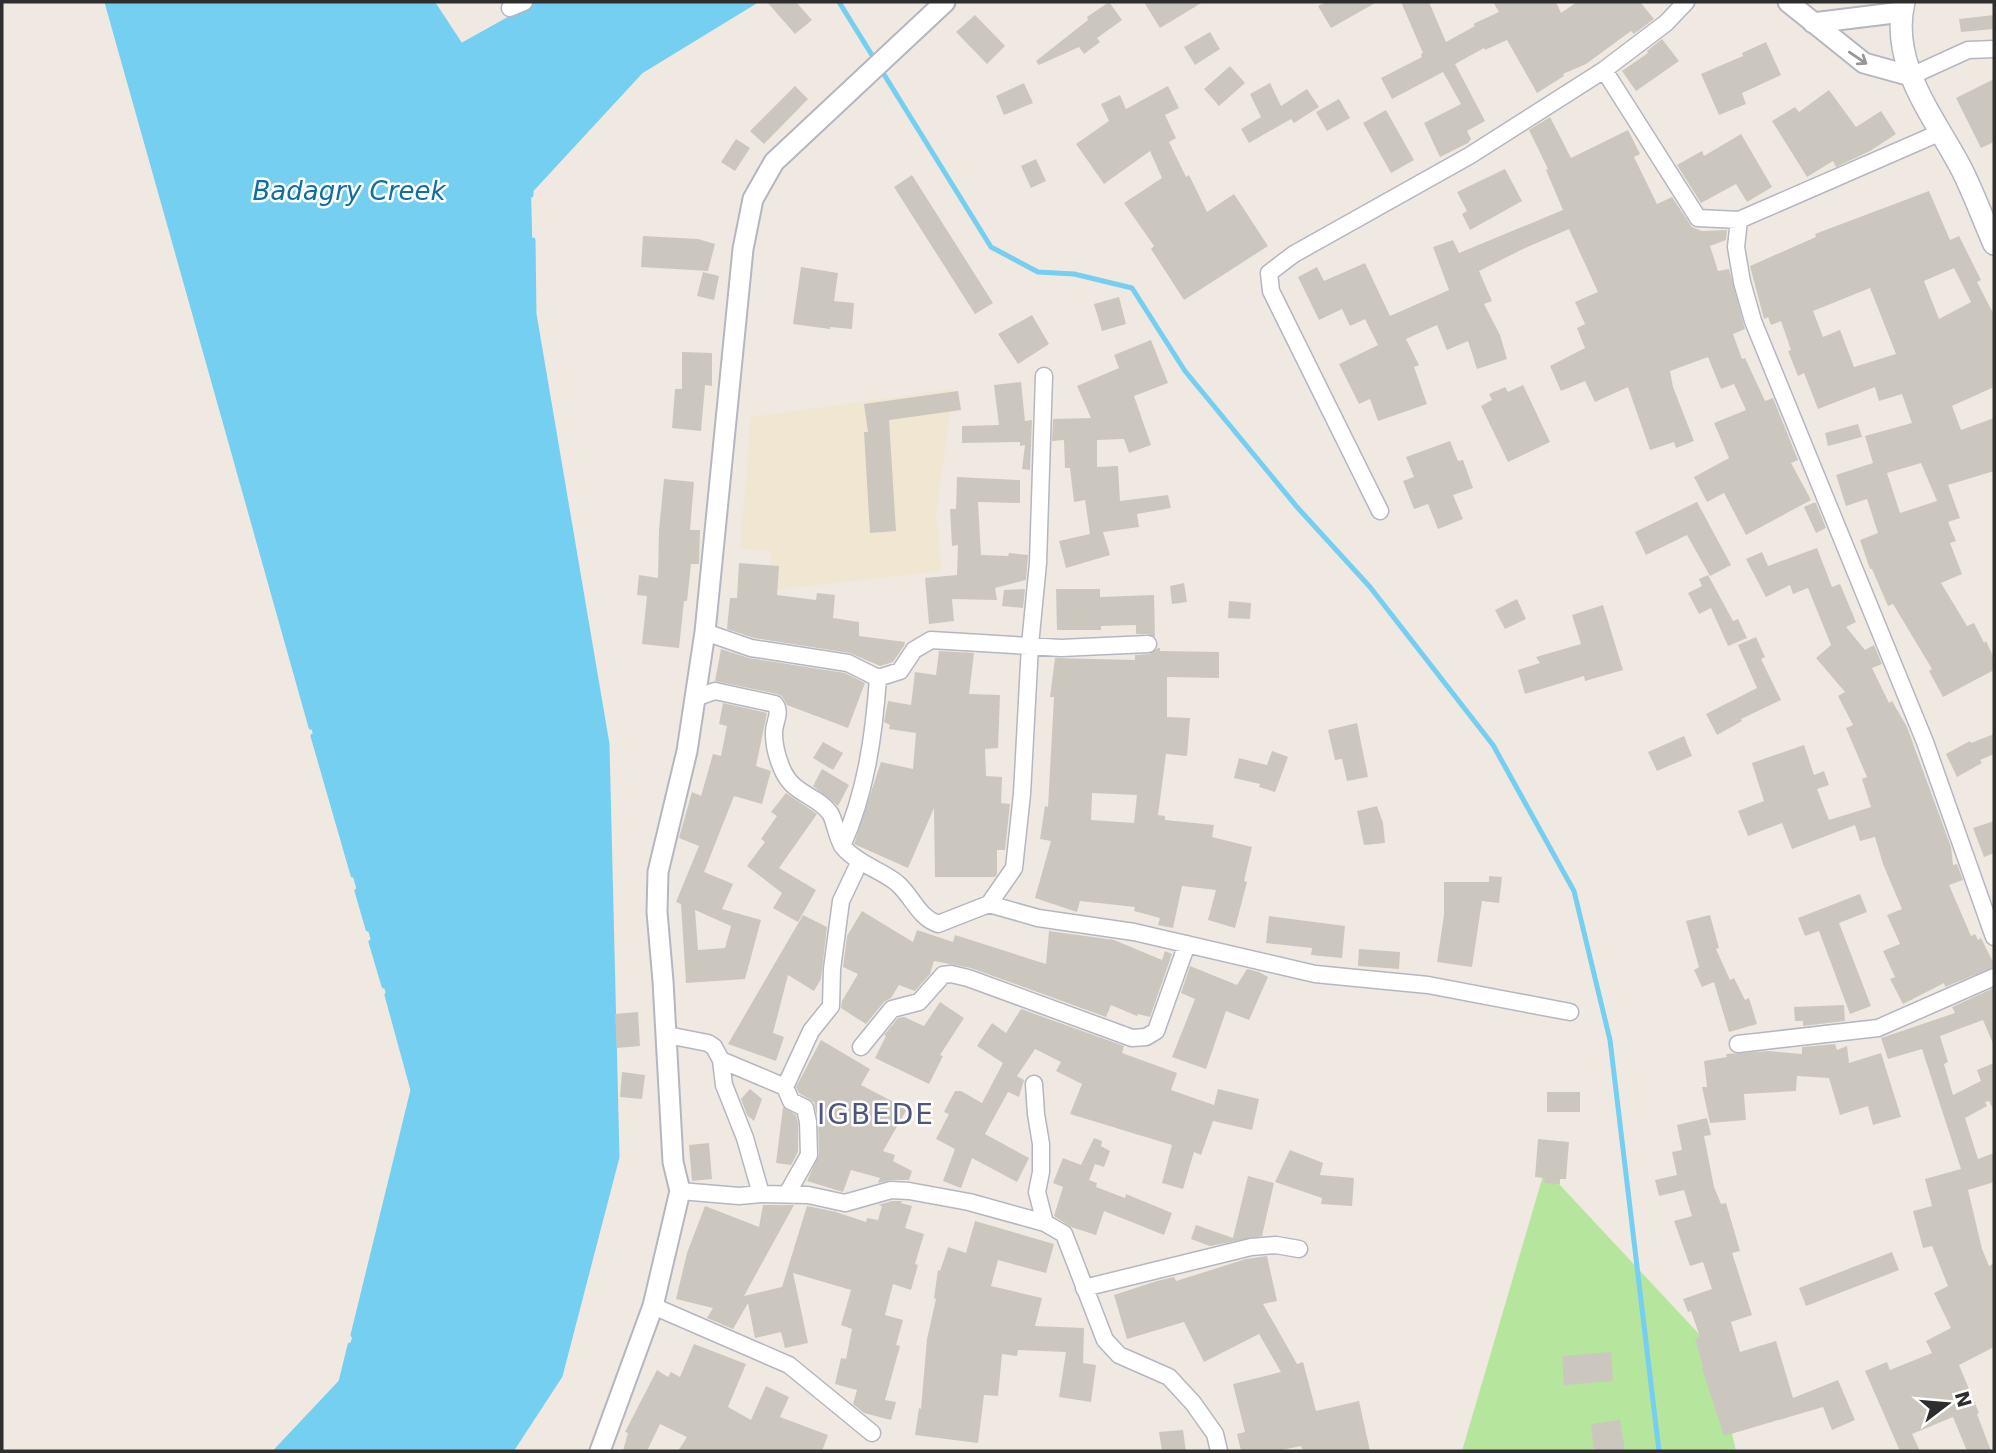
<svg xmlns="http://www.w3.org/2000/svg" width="1996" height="1453" font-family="'DejaVu Sans',sans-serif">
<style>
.education{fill:#f0e6d1}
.green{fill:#b6e59e}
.water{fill:#75cff0}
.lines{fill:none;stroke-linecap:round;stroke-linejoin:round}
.stream{stroke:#75cff0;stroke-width:5}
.building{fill:#cbc7bf;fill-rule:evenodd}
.minor-casing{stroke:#b4b7c1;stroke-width:19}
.tertiary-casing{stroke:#b4b7c1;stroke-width:23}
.secondary-casing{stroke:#b4b7c1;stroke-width:24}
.minor{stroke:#fff;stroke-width:16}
.tertiary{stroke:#fff;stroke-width:19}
.secondary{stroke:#fff;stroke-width:21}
.oneway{stroke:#969696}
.labels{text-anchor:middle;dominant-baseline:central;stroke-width:5;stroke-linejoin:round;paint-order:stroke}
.water-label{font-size:26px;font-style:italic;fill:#0d6fa3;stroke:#fff}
.quarter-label{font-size:28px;letter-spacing:2px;fill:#4d5680;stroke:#fff}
</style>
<rect width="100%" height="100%" fill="#efe9e1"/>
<path class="education" d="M953 389 936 515 942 571 773 590 770 550 740 549 751 417Z"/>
<path class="green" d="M1545 1169 1712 1348 1736 1451H1462Z"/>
<path class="water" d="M107 2H432L461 46 540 2H754L641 71 531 190 534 314 607 744 617 1157 560 1376 511 1451H276L341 1382 413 1090Z"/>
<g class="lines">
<path class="stream" d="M107 2 311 727
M432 2 461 46 540 2
M839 2 875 60
M880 68 991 247 1038 272 1074 274 1132 288 1185 371 1297 507 1370 587 1493 745 1574 891 1610 1040 1659 1451
M531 195V190L641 71 754 2
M313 736 353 875
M357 891 368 929
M371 942 384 986
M353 1335 413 1090 387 995
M276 1451 341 1382 350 1345
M511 1451 560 1376 617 1157 607 744 534 314 533 240"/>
</g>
<path class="building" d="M767 2H796L812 20 795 34Z
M1109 2 1122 20 1097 38 1100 42 1084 54 1079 47 1039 65 1036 61 1088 20 1087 17Z
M1144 2H1203L1160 28Z
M1326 2H1377L1331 28 1318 6Z
M1401 2H1429L1446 42 1475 26 1473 24 1499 12 1493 2H1556L1561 13 1577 2H1640L1654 19 1634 34 1631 31 1586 64 1563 74 1564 76 1537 93 1507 40 1485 50 1484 48 1455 64 1485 121 1467 131 1471 139 1468 143 1440 157 1424 123 1461 104 1443 72 1392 99 1381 78 1422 57 1421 54 1423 53Z
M975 15 1005 46 987 64 956 32Z
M1994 15V29L1961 32 1959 19Z
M1210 32 1220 49 1195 65 1184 47Z
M1662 39 1679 61 1636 91 1622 71 1648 53 1647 51Z
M1766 42 1781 75 1742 93 1746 104 1719 115 1701 74 1743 56 1742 53Z
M1230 66 1245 83 1219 106 1204 89Z
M1994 79V142L1981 148 1956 98Z
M1024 83 1033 103 1004 115 996 96Z
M1270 83 1281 106 1307 89 1319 107 1294 123 1291 119 1249 143 1241 129 1261 117 1250 94Z
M795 86 808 99 764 144 750 131Z
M1168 86 1179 108 1165 115 1176 138 1169 142 1186 177 1189 175 1207 212 1234 194 1268 246 1184 300 1151 249 1154 246 1124 203 1162 178 1150 151 1104 184 1076 144 1109 121 1101 104 1120 95 1126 109Z
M1829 90 1856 127 1881 111 1896 134 1870 151 1836 167 1833 161 1807 177 1772 121 1795 107 1799 112Z
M1339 99 1350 118 1327 131 1316 112Z
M1386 110 1414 160 1391 173 1363 123Z
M1550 117 1571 158 1628 130 1640 154 1634 157 1657 204 1672 197 1692 227 1702 231 1727 230 1726 240 1710 246 1718 271 1729 269 1745 329 1733 334 1742 359 1745 358 1765 401 1773 398 1798 460 1791 463 1811 500 1746 535 1724 493 1707 502 1694 477 1729 458 1714 423 1746 410 1734 384 1721 389 1708 357 1670 371 1673 387 1694 441 1676 448 1674 442 1650 450 1628 387 1595 402 1585 381 1561 391 1550 366 1585 348 1577 328 1585 324 1575 302 1598 292 1569 229 1523 249 1479 271 1492 301 1484 304 1500 335 1507 359 1477 369 1468 341 1447 350 1437 325 1406 339 1419 365 1414 367 1427 404 1378 421 1370 399 1359 404 1339 364 1378 345 1365 319 1350 326 1342 309 1319 320 1298 277 1317 267 1324 281 1365 263 1390 316 1449 290 1433 247 1453 240 1459 253 1563 210 1546 170 1548 169 1529 130Z
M1741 134 1772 187 1747 202 1736 184 1701 203 1677 165 1702 151 1704 156Z
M736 139 750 148 735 171 721 162Z
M1036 159 1046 181 1031 188 1021 166Z
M1505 169 1522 201 1470 230 1462 214 1467 211 1457 192Z
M912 175 993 303 975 314 894 187Z
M1929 191 1950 240 1959 236 1981 280 1977 282 1994 315V387L1952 406 1961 430 1994 418V471L1948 485 1960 518 1948 522 1956 541 1950 543 1962 574 1941 583 1967 626 1974 623 1984 643 1986 641 1994 658V670L1943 697 1929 671 1932 669 1893 604 1888 606 1872 569H1870L1860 540 1878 533 1867 499 1846 506 1836 475 1873 463 1865 436 1912 423 1902 394 1879 401 1875 387 1818 409 1804 373 1798 376 1788 351 1791 350 1781 321 1771 325 1768 317 1764 319 1750 266 1816 237 1815 234ZM1954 268 1971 302 1939 319 1924 281ZM1870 288 1896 354 1854 367 1840 330 1823 337 1813 311ZM1921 463 1937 501 1900 513 1887 473Z
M643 236 698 239 715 244 708 271 641 267Z
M801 267 838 273 834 301 854 303 852 329 830 327V329L793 324Z
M703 272 719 276 714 300 697 296Z
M1119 297 1126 324 1102 331 1094 304Z
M1032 315 1049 344 1018 364 998 334Z
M1151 340 1168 383 1134 396 1151 445 1129 453 1124 439 1097 440V467L1118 466 1120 501 1168 495 1171 508 1137 514 1139 527 1103 532 1110 555 1066 568 1059 541 1090 534 1085 500 1074 502 1070 468H1065L1064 440 1052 441 1053 419 1091 418 1077 386 1119 368 1114 355Z
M682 352 712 353V386L705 385 701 431 672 428 675 389H682Z
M1021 382 1025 421 1032 420 1030 470 1022 469 1025 445 1020 446V442L962 443V426L999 425 994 385Z
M1523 385 1550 442 1508 462 1481 406 1492 400 1489 394 1505 387 1508 392Z
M958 391 961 410 889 420 896 531 870 533 864 432H868L864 404Z
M1858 424 1862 437 1828 446 1825 433Z
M1450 441 1458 461 1463 460 1473 488 1453 495 1463 519 1438 529 1428 504 1414 509 1403 481 1414 477 1406 457Z
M957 477 1020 480V503L978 502 981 555 1008 556 1009 553 1028 555 1026 580 995 588 997 600 952 599 954 621 929 624 925 578 957 575 958 545 952 546 950 509H956Z
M664 479 694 482 690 530H700L699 564H691L687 601H684L679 648 642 644 647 596 637 595 639 575 658 578 659 530Z
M1697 502 1731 565 1710 576 1687 535 1646 555 1635 532Z
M1813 503H1816L1826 528 1816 533 1804 507Z
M1817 548 1832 587 1840 584 1856 622 1846 627 1865 650 1874 645 1882 664 1872 668 1889 703 1892 701 1907 727 1951 847 1953 865 1957 864 1963 880 1949 885 1971 936 1975 934 1978 940 1981 938 1994 964V967L1945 987 1944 983 1903 1004 1890 979 1895 977 1883 951 1900 944 1887 915 1902 909 1883 864 1875 837 1860 841 1855 825 1792 849 1782 823 1748 836 1738 811 1764 801 1752 763 1804 745 1814 775 1824 771 1829 785 1817 789 1829 820 1871 807 1862 779 1867 777 1846 728 1853 725 1838 696 1845 692 1816 658 1831 645 1808 588 1793 594 1790 585 1766 597 1746 559 1762 552 1768 566Z
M739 563 779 566 777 595 816 600 817 593 835 595 833 618 859 622V636L905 642 904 646 893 662 880 666 850 653 754 638 727 629 730 598H737Z
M1708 575 1733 621 1738 619 1747 638 1728 646 1711 608 1699 614 1688 593 1702 586 1699 579Z
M1184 583 1187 602 1172 604 1170 586Z
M1025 589 1023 608 1002 606 1004 590Z
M1056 589H1100V597L1154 595 1155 637 1148 634H1136V625L1101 626V630H1057Z
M1517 599 1526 619 1505 629 1495 610Z
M1229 601 1251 603 1250 619 1228 618Z
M1603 605 1623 670 1585 681 1584 676 1525 694 1518 670 1540 663 1536 657 1581 644 1572 615Z
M1756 637 1765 657 1761 659 1781 700 1741 719 1742 721 1717 735 1706 714 1757 688 1738 645Z
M1158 648H1160V651L1219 652V678L1167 677V717L1190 718 1187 756 1166 754 1158 815 1165 816V820L1214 825 1212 837 1252 847 1244 881 1247 882 1235 928 1208 920 1216 890 1182 886 1173 928 1158 925 1160 918 1134 911 1135 907 1080 901 1077 912 1035 898 1051 841 1040 839 1045 806 1048 807 1054 697H1050L1055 658 1135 660V655L1149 654ZM1092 793 1137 795 1134 823 1091 820Z
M721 649 749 658 845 673 865 683 848 728 787 705 782 696 777 694 715 681Z
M939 651 974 653 969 694 1000 695 998 748 985 749 986 776 1002 777 1001 803 1010 804 1005 850H997V874L995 877H935L934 808 908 868 854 844 881 762 913 769 916 733 889 729 890 725 884 722 888 701 911 705 915 672 936 675Z
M723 703 767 713 756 766 771 771 762 804 734 796 704 872 733 884 722 909 761 920 745 979 686 983 681 904 676 902 699 846 679 838 692 792 701 796 713 754 721 756 727 726 719 724ZM695 910 731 926 725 948 698 950Z
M1357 723 1368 777 1347 781 1342 759 1335 760 1328 730Z
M1994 734V754L1980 760 1982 763 1957 777 1946 754 1970 741 1971 743Z
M1684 736 1692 756 1657 771 1648 752Z
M823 742 843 753 833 770 813 758Z
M1272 751 1288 757 1275 792 1259 787 1260 784 1234 778 1239 758 1267 765Z
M822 769 849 785 838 806 813 786Z
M786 793 817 814 779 868 816 890 798 922 773 908 782 893 747 866 765 842 761 839 777 816 771 812Z
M1377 806 1383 823 1385 843 1364 845 1357 811Z
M1994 821V853L1984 857 1973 828Z
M1489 876 1502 877 1499 903 1482 901 1472 967 1437 962 1444 915V882H1489Z
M1860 894 1867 912 1839 923 1871 1006 1850 1014 1819 931 1805 936 1798 918Z
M862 911 913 942 917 930 953 942 955 935 1046 964 1049 931 1114 940 1162 960 1165 951 1172 954 1150 1017 1138 1014 1137 1016 1111 1005 1106 1017 971 968 934 961 930 974 915 991 899 985 891 998 884 1002 866 1024 841 1008 842 1001 858 974 843 967 847 936Z
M803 915 827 927 821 979 814 991 788 975 773 1033 784 1037 776 1061 728 1044Z
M1710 915 1719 948 1716 949 1730 980 1734 978 1745 1000 1749 998 1757 1024 1729 1032 1714 982 1702 987 1694 970 1699 967 1686 921Z
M1269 916 1345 926 1342 958 1311 955 1312 948 1266 943Z
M1359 949 1400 952 1399 969 1358 966Z
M1190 966 1237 985 1247 969 1259 972 1268 977 1249 1020 1226 1011 1206 1069 1172 1057 1195 999 1181 993Z
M1994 988V1046L1983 1020 1940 1036 1948 1062 1944 1064 1953 1095 1981 1081 1977 1070 1994 1063V1111L1989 1101 1985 1102 1987 1106 1965 1118 1978 1159 1994 1153V1182L1968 1190 1982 1249 1989 1266 1994 1263V1347L1959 1365 1979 1413 1977 1414 1991 1451H1967L1953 1417 1912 1434 1920 1451H1900L1865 1371 1887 1362 1890 1370 1932 1353 1926 1341 1951 1328 1934 1293 1948 1286 1932 1246 1923 1248 1913 1211 1932 1206 1925 1179 1961 1169 1922 1049 1888 1059 1881 1038 1955 1013 1952 1007Z
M940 1002 964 1018 940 1055 943 1056 929 1084 875 1058 886 1036 884 1035 898 1018 904 1017 924 1026Z
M1844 1005 1845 1021 1803 1026V1021H1795L1794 1007Z
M1021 1009 1124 1046 1122 1053 1177 1073 1171 1090 1214 1105 1218 1089 1259 1099 1252 1130 1213 1121 1201 1155 1194 1152 1183 1189 1162 1183 1172 1145 1070 1114 1082 1084 1056 1071 1061 1062 1035 1049 1017 1076 1024 1080 1019 1097 1008 1092 985 1134 1029 1158 1017 1182 972 1158 961 1188 943 1181 955 1149 936 1139 949 1114 944 1112 955 1091H961L982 1103 1003 1063 977 1046 992 1023 1006 1033Z
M638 1012 640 1046 617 1048 615 1014Z
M821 1040 870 1069 861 1085 907 1109 883 1151 895 1155 893 1161 912 1171 909 1180H891L878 1183 880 1178 851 1170 843 1192 807 1181 819 1155 818 1121 814 1102 799 1093 796 1087Z
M1835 1044 1837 1050 1847 1046 1849 1063 1881 1053 1901 1117 1873 1125 1868 1106 1840 1115 1829 1078 1797 1076 1796 1091 1744 1094 1746 1120 1710 1123 1702 1087H1707L1704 1061 1727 1057 1726 1054 1768 1051 1802 1054V1047Z
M622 1072 645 1075 642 1099 620 1097Z
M750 1089 762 1099 754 1121 747 1115 741 1099Z
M1547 1092H1580V1112H1547Z
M783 1107 796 1115 798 1123V1152L791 1165 776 1163Z
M1707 1118 1711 1135 1704 1136 1714 1187 1721 1204 1726 1203 1740 1251 1732 1253 1752 1315 1731 1322 1740 1352 1776 1341 1793 1398 1838 1380 1855 1420 1832 1430 1823 1407 1724 1436 1702 1368 1703 1367 1695 1339 1700 1337 1691 1311 1688 1312 1683 1299 1712 1289 1703 1262 1690 1266 1674 1221 1692 1216 1684 1190 1659 1196 1655 1180 1677 1175 1672 1152 1682 1150 1677 1125Z
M1094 1138 1102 1141 1101 1146 1110 1151 1104 1167 1095 1164 1089 1180 1097 1183 1096 1187 1125 1198 1126 1194 1172 1213 1164 1235 1104 1211 1096 1235 1071 1227 1054 1216 1063 1187 1053 1183 1063 1158 1081 1165Z
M1538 1139 1569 1142 1566 1179H1560V1184L1544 1183 1545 1178 1535 1177Z
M709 1143 712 1179 692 1181 689 1145Z
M1290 1150 1323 1163 1320 1175 1354 1178 1352 1206 1321 1204 1322 1198 1275 1182Z
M1248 1176 1274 1183 1262 1236 1210 1246 1191 1239 1196 1225 1233 1238Z
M892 1201H902L901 1203 912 1206 905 1228 924 1234 915 1264 918 1265 911 1290 893 1284 885 1315 903 1320 896 1345 900 1346 885 1400 896 1402 891 1420 864 1413 853 1404 857 1390 835 1384 841 1358 846 1359 852 1329 841 1325 851 1290 793 1273 808 1343 785 1348 781 1332 755 1338 748 1303 733 1329 707 1318 713 1308 676 1299 687 1253 705 1206 759 1227 763 1205H794L744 1296 782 1287 807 1206 836 1212 866 1222 867 1218 878 1220 882 1206 878 1205Z
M975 1221 1054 1244 1046 1273 998 1260 991 1286 1042 1298 1035 1326 1084 1328 1083 1363 1096 1365 1091 1402 1059 1397 1066 1352 1018 1350 1017 1356 1002 1354 998 1396 984 1395 978 1443 915 1435 919 1408 921 1409 927 1339 936 1299 934 1298 938 1270 940 1271 948 1247 966 1253Z
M1892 1252 1899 1270 1806 1306 1799 1288Z
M1267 1256 1277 1301 1263 1304 1297 1364 1303 1362 1316 1411 1359 1401 1370 1451H1303L1301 1446 1277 1451H1241L1237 1434 1245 1432 1233 1384 1281 1372 1259 1334 1204 1362 1184 1322 1127 1339 1114 1295 1157 1281 1174 1277 1176 1281 1246 1259Z
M694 1344 746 1364 728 1407 751 1420 766 1386 789 1397 780 1417 828 1435 822 1451H678L687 1437 660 1424 647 1451H623L628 1433 625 1432 657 1370 668 1377 671 1372 680 1377Z
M1611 1352 1613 1381 1564 1385 1562 1356Z
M1620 1420 1625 1451H1594L1591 1424Z
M1183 1430 1186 1451H1162L1159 1432Z"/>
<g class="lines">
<g class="minor-casing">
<path id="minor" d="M510 8 524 2
M1604 70 1698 218 1739 220
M1911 76 1968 50 1994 49
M1939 133 1739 220 1736 247 1742 282 1753 321 1925 742 1994 937
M1044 376 1038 563 1030 645 1022 794 1014 868 989 904 1038 918 1134 932 1315 974 1428 985 1570 1012
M1380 511 1271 291 1269 273 1294 254 1469 156 1604 70 1666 23 1686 2
M705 632 751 648 848 663 878 678 900 671 914 650 931 640 1061 648 1148 644
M695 698 715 691 775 704C782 714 773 723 774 734 774 746 778 760 783 771 794 795 817 795 830 813 836 823 836 838 844 848 858 864 881 870 897 883 913 897 918 917 938 924L989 904
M842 846C866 793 874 735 878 678
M667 1035 708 1043 714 1047 721 1060 724 1085 745 1138 761 1194
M1738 1044 1878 1028 1994 977
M861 1047 892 1009 919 1002 943 975 951 974 968 978 1132 1038 1146 1037 1156 1031 1187 944
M721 1060 785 1087
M1034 1084 1036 1114 1041 1144V1172L1037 1192 1045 1223
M680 1191 739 1196 761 1194 808 1195 845 1203 891 1190 909 1191 969 1202 1045 1223 1064 1234 1105 1340 1119 1355 1169 1377 1193 1403 1215 1434 1219 1451
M787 1194 809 1155 808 1122 805 1108 791 1101 785 1087 811 1031 831 1006 832 969 841 901 860 861
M1084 1288 1251 1247 1276 1245 1299 1249
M653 1306 789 1365 872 1433"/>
</g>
<g class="tertiary-casing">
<path id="tertiary" d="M1788 2 1864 63 1911 76
M1813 23 1902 12
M600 1451 653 1306 680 1191 673 1162 663 981 657 912 658 872 687 751 705 632 743 249 753 199 774 162 945 2"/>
</g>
<g class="secondary-casing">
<path id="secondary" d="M1904 2C1889 64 1935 118 1962 170 1974 194 1983 219 1994 244"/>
</g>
<use href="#minor" class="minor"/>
<use href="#tertiary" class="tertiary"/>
<use href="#secondary" class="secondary"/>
</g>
<defs><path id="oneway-shaft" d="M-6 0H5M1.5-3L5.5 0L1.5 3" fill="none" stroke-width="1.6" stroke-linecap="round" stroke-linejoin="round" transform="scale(1.75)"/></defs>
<use class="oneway" href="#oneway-shaft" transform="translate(1858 58) rotate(34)"/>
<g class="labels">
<g class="water-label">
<text x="349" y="191">Badagry Creek</text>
</g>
<g class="quarter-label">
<text x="876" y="1114">IGBEDE</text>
</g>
</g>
<rect width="1996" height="1453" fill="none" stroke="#2e2e2e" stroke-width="7"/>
<g transform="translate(1947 1404) rotate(74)" stroke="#ffffff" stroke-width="5" paint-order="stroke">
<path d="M0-5L12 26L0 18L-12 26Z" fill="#2e2e2e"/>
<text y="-10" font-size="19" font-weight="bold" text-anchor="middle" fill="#2e2e2e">N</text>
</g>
</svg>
